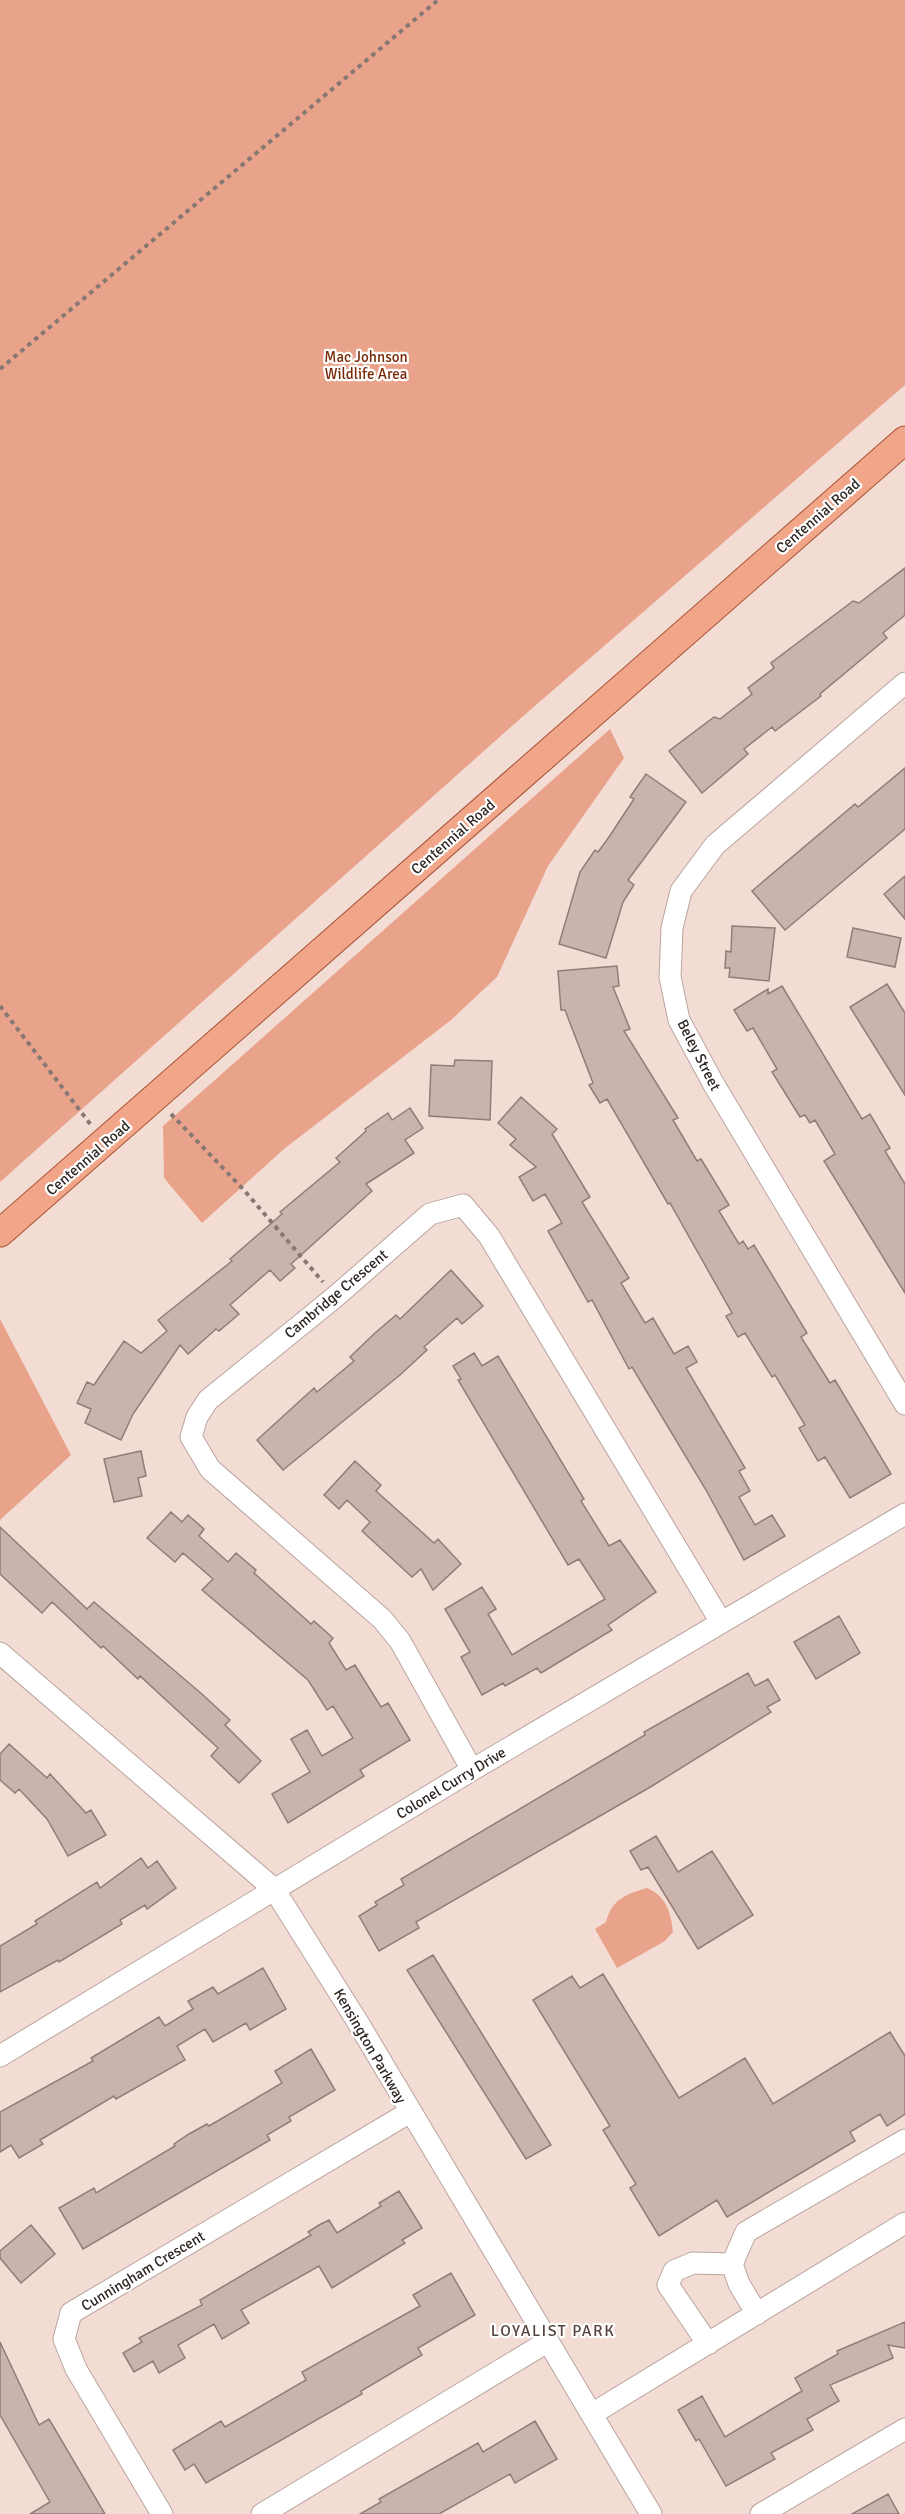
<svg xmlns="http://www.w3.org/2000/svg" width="905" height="2514" font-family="Signika,sans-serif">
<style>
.green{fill:#eaa38b}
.building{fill:#c9b3ac;stroke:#927d76;stroke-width:1.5}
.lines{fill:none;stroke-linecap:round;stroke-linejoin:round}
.minor-casing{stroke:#baa59e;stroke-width:23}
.major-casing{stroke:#a75233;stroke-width:29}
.path{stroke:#877873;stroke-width:4;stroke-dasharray:4.5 4.5;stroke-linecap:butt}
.minor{stroke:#fff;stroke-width:21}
.major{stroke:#f1a68a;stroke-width:27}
.labels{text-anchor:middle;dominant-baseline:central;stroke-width:4.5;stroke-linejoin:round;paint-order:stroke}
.park-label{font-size:15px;fill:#782907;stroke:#fff}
.street-label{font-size:15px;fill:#2e2623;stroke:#fff}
.neighbourhood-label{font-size:16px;letter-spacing:1.5px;fill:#56443e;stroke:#fff}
</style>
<rect width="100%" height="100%" fill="#f2dcd4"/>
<path class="green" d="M0 0H905V385L521 718 0 1182Z
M610 729 624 758 548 866 497 977 451 1020 284 1149 202 1223 164 1178 163 1126Z
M0 1319 71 1455 0 1520Z
M647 1888C666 1896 671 1912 673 1932L665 1941 617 1968 595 1929 606 1922C612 1899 626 1894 647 1888Z"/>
<path class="building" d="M905 568V615L883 633 887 638 820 694 821 696 775 731 772 727 744 749 748 754 702 793 669 751 714 717 720 719 752 694 748 688 774 668 771 663 853 601 859 603Z
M905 768V829L785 930 752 891 855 804 858 807Z
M646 774 686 802 628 880 634 885 623 902 606 958 559 944 580 872 595 850 598 852 609 837 634 799 630 797Z
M905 876V919L884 894Z
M732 926 775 928 769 981 729 977 730 968H725L726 951 731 952Z
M853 928 901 938 895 967 847 957Z
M617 966 619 986 613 987 630 1029 624 1031 678 1118 673 1120 697 1161 701 1159 729 1205 719 1211 739 1244 743 1241 748 1249 754 1245 807 1333 801 1337 830 1383 835 1380 891 1474 850 1498 825 1457 818 1461 799 1428 805 1425 775 1375 772 1377 745 1333 738 1337 726 1316 732 1313 670 1203 668 1204 607 1099 600 1103 589 1085 593 1083 565 1010H561L558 971Z
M887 984 905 1013V1095L850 1007Z
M782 986 862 1119 870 1114 890 1148 885 1151 905 1184V1293L824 1161 835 1154 815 1120 810 1123 805 1115 800 1117 772 1072 777 1069 753 1028 747 1031 734 1010 768 989V994Z
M455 1060 492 1061 490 1120 429 1116 431 1065 454 1066Z
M521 1097 557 1129 552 1134 590 1197 582 1202 629 1278 621 1283 645 1323 653 1318 674 1354 688 1346 697 1362 686 1368 745 1468 739 1471 750 1491 739 1497 755 1525 772 1515 785 1536 744 1560 706 1490 632 1367 629 1369 592 1300 588 1302 548 1231 562 1223 545 1194 533 1201 519 1177 536 1167 510 1145 516 1139 498 1123Z
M410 1108 423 1128 405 1140 414 1153 366 1184 372 1191 291 1264 295 1268 280 1281 270 1270 230 1305 239 1314 219 1331 216 1329 188 1354 180 1345 133 1414 121 1440 85 1423 91 1409 77 1403 87 1382 94 1385 124 1341 141 1353 167 1331 158 1320 232 1261 230 1259 282 1214 280 1212 340 1162 336 1158 366 1131 365 1129 388 1113 392 1120Z
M451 1270 483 1306 462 1324 457 1318 424 1347 427 1350 400 1375 283 1470 257 1440 314 1388 317 1392 354 1361 350 1357 375 1333 396 1315 400 1319Z
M474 1353 482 1366 498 1356 584 1499 581 1501 609 1546 620 1540 656 1592 608 1625 612 1630 541 1673 537 1668 505 1686 503 1683 482 1695 461 1657 470 1652 445 1609 482 1587 496 1609 488 1614 512 1655 605 1599 579 1559 568 1565 458 1380 461 1379 453 1366Z
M141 1451 146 1476 138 1478 142 1496 114 1502 104 1459Z
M355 1461 381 1485 376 1491 434 1543 438 1539 461 1564 433 1590 421 1569 412 1577 362 1531 370 1522 347 1500 339 1509 324 1495Z
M171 1512 182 1522 188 1515 204 1529 199 1536 228 1562 236 1553 256 1570 254 1573 311 1624 314 1621 333 1638 329 1643 346 1670 355 1665 381 1707 388 1703 410 1740 360 1770 364 1776 288 1823 272 1794 310 1772 291 1739 307 1730 322 1756 353 1738 333 1706 327 1710 308 1680 202 1590 213 1579 183 1553 175 1562 147 1538Z
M0 1527 87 1609 94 1602 203 1695 230 1720 225 1725 261 1761 239 1783 211 1756 218 1748 140 1676 138 1679 103 1646 101 1648 52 1602 42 1613 0 1574Z
M839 1616 860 1653 816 1679 794 1642Z
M748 1673 755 1686 768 1679 780 1700 767 1707 771 1712 652 1786 416 1922 419 1928 379 1951 359 1916 377 1905 375 1902 404 1885 401 1879 645 1735 644 1732Z
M9 1744 47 1778 50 1774 86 1813 91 1810 106 1835 68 1856 47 1819 19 1789 15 1793 0 1780V1754Z
M656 1836 678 1872 712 1851 753 1915 698 1949 648 1867 641 1870 630 1851Z
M141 1858 148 1868 157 1861 176 1888 147 1909 145 1905 120 1920 122 1924 59 1962 58 1960 0 1992V1946L37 1924 35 1921 97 1882 100 1888Z
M433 1955 551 2145 526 2159 407 1970Z
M263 1968 286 2009 250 2030 246 2023 213 2042 205 2029 177 2046 185 2060 116 2099 114 2096 67 2124 40 2140 43 2144 19 2158 11 2145 0 2152V2112L93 2061 91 2058 159 2017 165 2026 193 2009 188 2001 213 1987 218 1994Z
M603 1974 679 2098 745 2058 773 2104 890 2032 905 2056V2114L887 2126 880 2114 850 2132 855 2141 727 2217 717 2200 659 2236 630 2188 636 2184 603 2130 610 2126 533 2000 572 1976 580 1988Z
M311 2049 335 2090 289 2117 291 2121 267 2135 270 2140 83 2249 59 2208 94 2188 96 2193 175 2146 174 2144 189 2134 207 2124 209 2126 282 2083 275 2071Z
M399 2191 422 2228 402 2240 405 2243 332 2288 319 2266 241 2310 249 2323 222 2339 214 2324 178 2345 185 2358 159 2373 153 2361 134 2372 123 2353 142 2342 139 2338 202 2305 200 2300 311 2235 308 2232 319 2225 329 2220 337 2233 381 2206 379 2203Z
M31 2225 55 2254 21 2283 0 2258V2251Z
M451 2273 475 2315 418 2348 422 2355 361 2391 362 2394 206 2483 194 2464 185 2470 173 2450 221 2421 225 2427 306 2380 302 2372 420 2306 413 2295Z
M905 2322V2348L888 2345 893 2358 830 2385 839 2401 807 2419 813 2430 771 2453 775 2459 726 2486 699 2439 696 2441 678 2410 702 2396 725 2437 802 2391 795 2378 838 2354 837 2351Z
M0 2342 39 2425 49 2419 105 2514H30L50 2502 0 2415Z
M535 2421 557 2459 515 2483 510 2474 439 2514H360L381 2502 379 2499 478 2443 483 2452Z
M888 2494 899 2514H852Z"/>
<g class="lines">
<g class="minor-casing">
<path id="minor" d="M905 683 715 845 681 891 672 928 670 977 679 1020 713 1083 905 1404
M0 1653 274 1889 357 2021 651 2514
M472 1770 400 1641 382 1619 210 1469 191 1437 197 1417 208 1400 335 1297 430 1214 463 1205 489 1236 721 1622
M0 2056 472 1770 905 1514
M757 2314 739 2284 732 2264 746 2232 905 2140
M708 2344 668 2285 674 2271 693 2263 732 2264
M592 2414 905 2223
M162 2514 76 2369 64 2339 71 2313 410 2112
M262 2514 547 2342
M761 2514 905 2429"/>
</g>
<g class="major-casing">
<path id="major" d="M0 1233 905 440"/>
</g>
<path class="path" d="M0 369 438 0
M0 1006 91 1125
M171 1114 243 1189 323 1282"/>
<use href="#minor" class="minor"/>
<use href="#major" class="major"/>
</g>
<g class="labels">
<g class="park-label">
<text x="366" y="357">Mac Johnson<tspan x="366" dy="17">Wildlife Area</tspan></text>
</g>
<g class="street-label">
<text transform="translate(818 516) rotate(-41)">Centennial Road</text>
<text transform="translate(453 837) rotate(-41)">Centennial Road</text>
<text transform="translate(699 1055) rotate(63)">Beley Street</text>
<text transform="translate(88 1158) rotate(-41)">Centennial Road</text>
<text transform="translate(336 1294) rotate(-40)">Cambridge Crescent</text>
<text transform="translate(451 1783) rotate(-31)">Colonel Curry Drive</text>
<text transform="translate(370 2046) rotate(60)">Kensington Parkway</text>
<text transform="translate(143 2271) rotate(-31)">Cunningham Crescent</text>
</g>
<g class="neighbourhood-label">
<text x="553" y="2331">LOYALIST PARK</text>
</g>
</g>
</svg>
